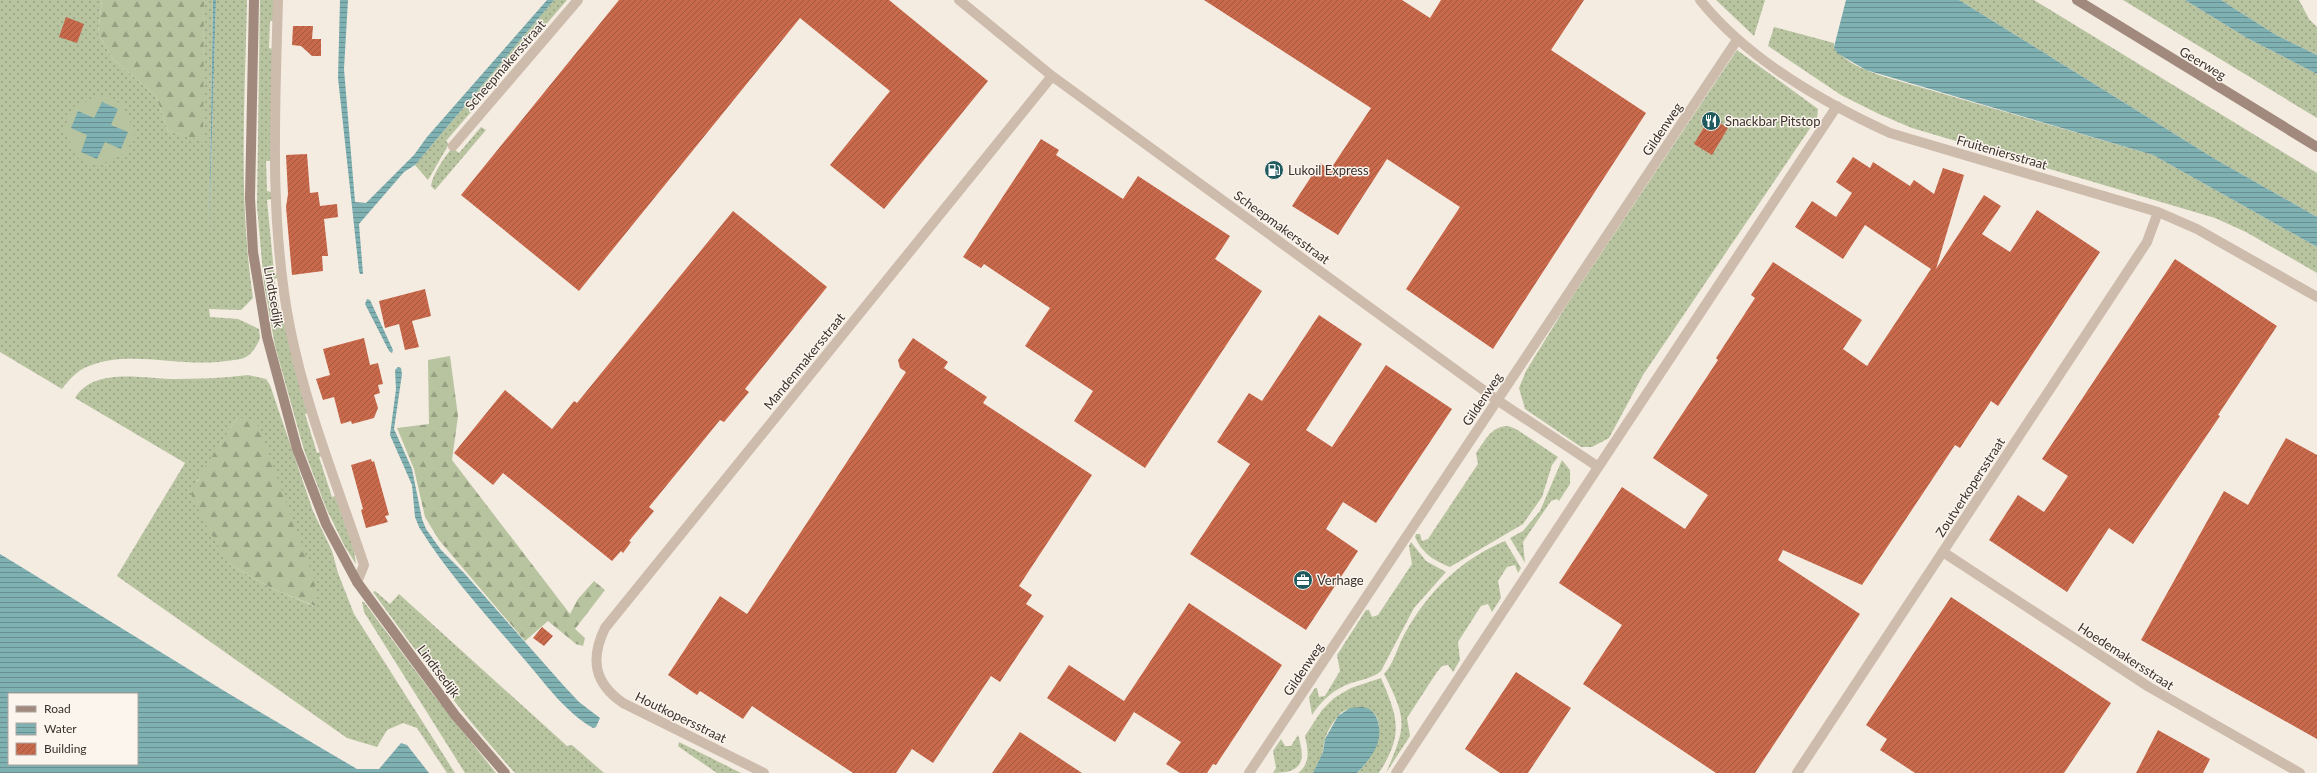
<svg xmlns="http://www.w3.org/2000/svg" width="2317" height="773" font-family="Lato,sans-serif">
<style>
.grass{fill:url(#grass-dots);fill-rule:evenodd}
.forest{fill:url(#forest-firs)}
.pitch{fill:#b8c4a0}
.water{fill:url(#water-rules);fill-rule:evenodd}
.building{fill:url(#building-hatch)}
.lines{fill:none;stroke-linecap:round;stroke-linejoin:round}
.street{stroke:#cdbbac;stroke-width:10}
.secondary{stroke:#a18a7d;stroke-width:10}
.labels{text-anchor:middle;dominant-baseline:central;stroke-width:3;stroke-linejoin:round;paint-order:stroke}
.street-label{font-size:13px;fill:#3b302b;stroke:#fbf5ee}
.poi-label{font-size:13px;fill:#3b302b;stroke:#fbf5ee;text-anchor:start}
</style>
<defs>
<pattern id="grass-dots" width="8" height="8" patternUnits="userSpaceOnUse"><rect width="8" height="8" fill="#b8c4a0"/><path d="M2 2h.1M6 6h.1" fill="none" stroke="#97a083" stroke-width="1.8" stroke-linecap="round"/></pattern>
<pattern id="forest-firs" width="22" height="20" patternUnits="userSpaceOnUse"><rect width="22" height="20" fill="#b8c4a0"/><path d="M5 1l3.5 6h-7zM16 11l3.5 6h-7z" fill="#97a083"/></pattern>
<pattern id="water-rules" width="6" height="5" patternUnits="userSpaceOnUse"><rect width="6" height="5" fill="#7fb0b2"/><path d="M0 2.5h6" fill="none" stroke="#699091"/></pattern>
<pattern id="building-hatch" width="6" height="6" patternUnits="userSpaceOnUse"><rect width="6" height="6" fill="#c8694b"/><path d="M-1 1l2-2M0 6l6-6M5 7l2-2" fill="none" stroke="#a4573f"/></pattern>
</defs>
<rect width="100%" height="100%" fill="#f4ebe1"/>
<path class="grass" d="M0 0H102L98 33 113 59 156 96 168 131 202 140 204 0H213L209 235 216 0H247C245 99 238 199 253 298L241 310 209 309 210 317 238 319 259 329 260 338C258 344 253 353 246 357 241 360 232 360 226 361 182 368 130 349 89 366 77 370 69 380 62 389L0 352Z
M260 0H274V21H270L269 48 273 49 270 161H266L267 191 271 192V199L267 200 274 272 277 273 278 278 274 279 280 315 284 318 309 413 305 414 317 453 321 452 323 456 319 457 332 497 335 496 354 550 356 564 345 547 326 508 304 450 275 346 264 284 257 206Z
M554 0H567L446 141 449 144 428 180 415 165Z
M1716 0H1765L1754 36Z
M1959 0H2034L2317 173V217L2215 159Z
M2123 0H2185L2247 38 2317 74V118Z
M2221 0H2299L2309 19 2317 27V55L2276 35Z
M1774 27 1834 43V47C1845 63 1867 71 1885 77L2153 155 2317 247V273L2246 232 2215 218 1912 128 1879 114 1841 95 1768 46Z
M1737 50 1818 109 1817 118 1643 375 1609 438 1592 447H1581L1525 409 1519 388 1526 371 1566 306Z
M481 127 486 130 435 190 431 186C433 173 444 158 452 148L459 153Z
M248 375 266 379 270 385 313 511 332 551 338 573 354 614 455 773H447L417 728 403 723 387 730 377 747 347 738 117 576 185 463 75 398C94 366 144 379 175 379 199 379 223 378 248 375ZM238 417 314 606 273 589 229 564 197 481Z
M1508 426 1516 429 1558 457 1552 465 1542 497 1523 524 1450 567C1433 560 1423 554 1415 537L1416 534H1420L1422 541 1428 539 1478 464 1476 453C1485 441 1491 426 1508 426Z
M1562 460 1570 470V484L1559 501 1557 499 1551 501 1523 542 1525 563 1510 538 1523 531 1540 511Z
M1505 541 1521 568 1518 573 1515 565 1507 567 1498 581 1501 598 1492 612 1488 604 1481 606 1458 642 1460 660 1453 672 1448 665 1442 666 1437 672 1407 718 1410 736 1386 773C1406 726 1408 721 1384 674 1394 664 1398 645 1405 633 1428 592 1461 559 1505 541Z
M1411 542 1426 561 1446 572 1414 608 1381 671C1373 678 1361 680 1351 683 1334 689 1322 700 1312 715L1309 697 1315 688H1317L1319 697 1325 696 1340 671 1337 655 1366 610H1369L1372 617 1378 615 1412 564 1409 546Z
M375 591 390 604 399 594 567 746 572 745 604 773H515C463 716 418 654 373 592Z
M362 602H364L435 697 496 773H465L364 612Z
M1381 678C1398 718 1404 734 1379 773H1357C1375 757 1397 706 1355 708 1349 709 1343 710 1339 715 1334 721 1327 731 1325 739 1323 744 1324 749 1322 754 1320 760 1316 767 1313 773H1298C1311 763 1308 750 1305 736L1322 710 1334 698 1351 688Z
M1298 735C1306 761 1303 773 1273 773L1276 768 1273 751 1281 739 1285 746H1291Z
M679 742 741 773H717L682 749 678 746Z"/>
<path class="forest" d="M102 0H204L203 141 168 131 156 96 113 59 98 33Z
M450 356 458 416 452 460 570 614 578 599 594 581 605 590 575 629 585 638 583 646 576 644 548 621 525 641 439 540 425 517 414 469 397 428 429 424 428 360Z
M238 417 257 422 315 581V606L273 589 229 564 207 527 191 494 203 470Z"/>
<path class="pitch" d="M102 95 122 104 135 133 126 153 97 166 76 157 64 128 73 107Z"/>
<path class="water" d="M213 0H216L209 236Z
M340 0H348L344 69 355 202 366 203 414 155 427 137 547 0H554L415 165 404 172 359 224 363 274H360L359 271 338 78Z
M1846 0H1959L2215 159 2317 217V247L2153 155 1866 70 1837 53 1834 47Z
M2185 0H2221L2276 35 2317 55V74L2247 38Z
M102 102 118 109 111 125 128 132 121 149 105 142 97 159 81 152 87 135 71 128 78 111 94 118Z
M367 299 370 300 393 350 392 353 389 351 365 304Z
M398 367 401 368 402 374 394 429 412 469 422 519 426 529 441 550 465 574 564 686 579 702 600 718 596 727 593 728C564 711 545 683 524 659 488 617 448 574 419 527L415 517 412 485 390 435 396 389 395 370Z
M0 554 226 692 357 769H379L401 743 407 745 429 773H0ZM9 694H137V764H9Z
M1362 707C1380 709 1382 732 1377 745 1373 755 1364 766 1357 773H1313L1323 752 1325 739 1338 716 1350 708Z"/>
<path class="building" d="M619 0H889L988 81 884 209 830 165 890 91 800 18 579 291 461 195Z
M1204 0H1402L1430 18 1441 0H1584L1551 50 1646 113 1493 349 1406 289 1460 207 1387 159 1338 235 1292 206 1320 163 1330 170 1371 108Z
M66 17 84 24 77 43 59 37Z
M293 26H313L312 39H321V56H312L301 46 292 45Z
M1710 117 1728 128 1712 155 1694 144Z
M1041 139 1059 150 1056 155 1123 199 1138 176 1230 236 1215 259 1262 291 1145 468 1074 421 1093 391 1025 346 1050 308 984 264 981 268 963 257Z
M307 154 310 193 318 192 320 206 337 204 338 217 324 219 328 256H322L323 271 292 275 286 207 288 194 286 155Z
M1853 157 1870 168 1873 162 1910 186 1914 180 1934 194 1943 168 1964 175 1936 269 1984 195 2001 206 1982 234 2010 252 2037 210 2100 252 1998 406 1991 401 1960 448 1955 445 1862 585 1783 550 1778 560 1860 614 1755 773H1716L1583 684 1622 625 1559 583 1622 487 1685 529 1708 495 1653 458 1718 360 1716 358 1755 298 1751 295 1773 262 1862 320 1843 349 1867 366 1931 269 1865 225 1843 259 1795 227 1812 201 1836 217 1852 193 1836 182Z
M733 211 827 287 745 389 749 392 724 422 720 420 649 507 654 511 629 541 631 542 623 553 621 551 612 561 503 473 493 485 454 453 505 390 552 429 574 401 577 403Z
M2175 259 2277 326 2218 415 2220 416 2133 544 2109 528 2067 592 1989 540 2018 495 2044 512 2068 476 2042 459Z
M425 289 431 316 412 321 419 347 405 350 399 324 385 328 379 301Z
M1319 315 1362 344 1306 430 1332 447 1386 365 1452 409 1376 523 1343 502 1326 529 1358 551 1306 630 1190 554 1250 464 1217 442 1249 393 1262 401Z
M364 338 370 365 378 363 383 384 378 385 380 393 374 395 378 408 374 418 352 424 351 421 341 424 334 397 323 400 316 379 330 375 323 349Z
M913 338 948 362 944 368 987 397 983 403 1092 475 1019 586 1032 595 1026 604 1044 616 1000 682 991 676 933 763 912 749 896 773H853L752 706 743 719 700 691 697 695 668 675 720 596 747 614 906 372 900 368 898 360Z
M2286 438 2317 455V739L2141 640 2224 491 2248 505Z
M371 459 372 462 374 461 389 515 385 516 388 522 366 528 361 510 363 509 351 465Z
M1951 597 2111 703 2064 773H1915L1880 750 1887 739 1866 725Z
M1189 603 1282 665 1216 765 1213 764 1207 773H1180L1166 764 1181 742 1134 712 1115 742 1047 698 1069 665 1124 701Z
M542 627 553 636 544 646 533 638Z
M1516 672 1571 708 1528 773H1500L1465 749Z
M2158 730 2210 759 2203 773H2136Z
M1020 732 1082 773H992Z"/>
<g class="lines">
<path class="street" d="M278 0C275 109 269 221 290 328 306 409 338 487 364 565L357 582
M959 0 1052 76 1497 400 1597 466
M1700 0C1747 59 1822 102 1890 133L2158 212 2197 229 2317 297
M453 146 578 0
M1943 552 2149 687 2300 773
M764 773 623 703C594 683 590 659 605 628L1052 76
M1249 773 1737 40
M1396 773 1837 106
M1797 773 2147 242 2158 212"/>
<path class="secondary" d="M254 0 250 198 253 252 267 337 297 449 326 524 357 582 455 715 505 773
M2077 0 2317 147"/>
</g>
<defs>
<g id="restaurant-disc" transform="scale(1)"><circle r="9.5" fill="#1f5a5e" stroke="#fbf5ee"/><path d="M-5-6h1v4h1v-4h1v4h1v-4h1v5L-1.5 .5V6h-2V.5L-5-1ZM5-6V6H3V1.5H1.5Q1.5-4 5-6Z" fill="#fff"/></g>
<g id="fuel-disc" transform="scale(1)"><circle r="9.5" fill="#1f5a5e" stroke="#fbf5ee"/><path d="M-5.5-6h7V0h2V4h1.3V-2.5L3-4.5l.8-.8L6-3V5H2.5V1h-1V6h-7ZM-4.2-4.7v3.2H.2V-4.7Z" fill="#fff"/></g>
<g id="office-disc" transform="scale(1)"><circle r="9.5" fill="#1f5a5e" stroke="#fbf5ee"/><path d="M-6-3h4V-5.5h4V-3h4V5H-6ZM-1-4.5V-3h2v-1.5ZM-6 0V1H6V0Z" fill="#fff"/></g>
</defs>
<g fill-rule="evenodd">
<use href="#restaurant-disc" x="1711" y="121"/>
<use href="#fuel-disc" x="1274" y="170"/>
<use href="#office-disc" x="1303" y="580"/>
</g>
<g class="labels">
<g class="street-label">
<text transform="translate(2203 63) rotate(31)">Geerweg</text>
<text transform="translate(505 65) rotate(-49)">Scheepmakersstraat</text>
<text transform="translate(1662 129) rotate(-56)">Gildenweg</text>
<text transform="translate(2002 152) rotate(16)">Fruiteniersstraat</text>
<text transform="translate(1282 227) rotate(36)">Scheepmakersstraat</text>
<text transform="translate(274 297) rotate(80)">Lindtsedijk</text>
<text transform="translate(804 361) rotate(-51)">Mandenmakersstraat</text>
<text transform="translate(1482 399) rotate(-56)">Gildenweg</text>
<text transform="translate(1970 487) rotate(-57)">Zoutverkopersstraat</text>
<text transform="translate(2126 656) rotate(33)">Hoedemakersstraat</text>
<text transform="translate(1303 669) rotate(-56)">Gildenweg</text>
<text transform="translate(439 671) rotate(53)">Lindtsedijk</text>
<text transform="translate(681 717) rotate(26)">Houtkopersstraat</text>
</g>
<g class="poi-label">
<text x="1725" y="121">Snackbar Pitstop</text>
<text x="1288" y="170">Lukoil Express</text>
<text x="1317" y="580">Verhage</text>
</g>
</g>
<rect x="8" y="693" width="130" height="72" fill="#fbf5ee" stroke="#aea6a0"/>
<rect x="16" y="706" width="20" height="6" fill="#a18a7d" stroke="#aea6a0"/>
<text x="44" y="713" font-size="12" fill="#3b302b">Road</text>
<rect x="16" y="723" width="20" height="12" fill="url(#water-rules)" stroke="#aea6a0"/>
<text x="44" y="733" font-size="12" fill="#3b302b">Water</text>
<rect x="16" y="743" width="20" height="12" fill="url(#building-hatch)" stroke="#aea6a0"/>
<text x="44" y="753" font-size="12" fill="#3b302b">Building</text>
</svg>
